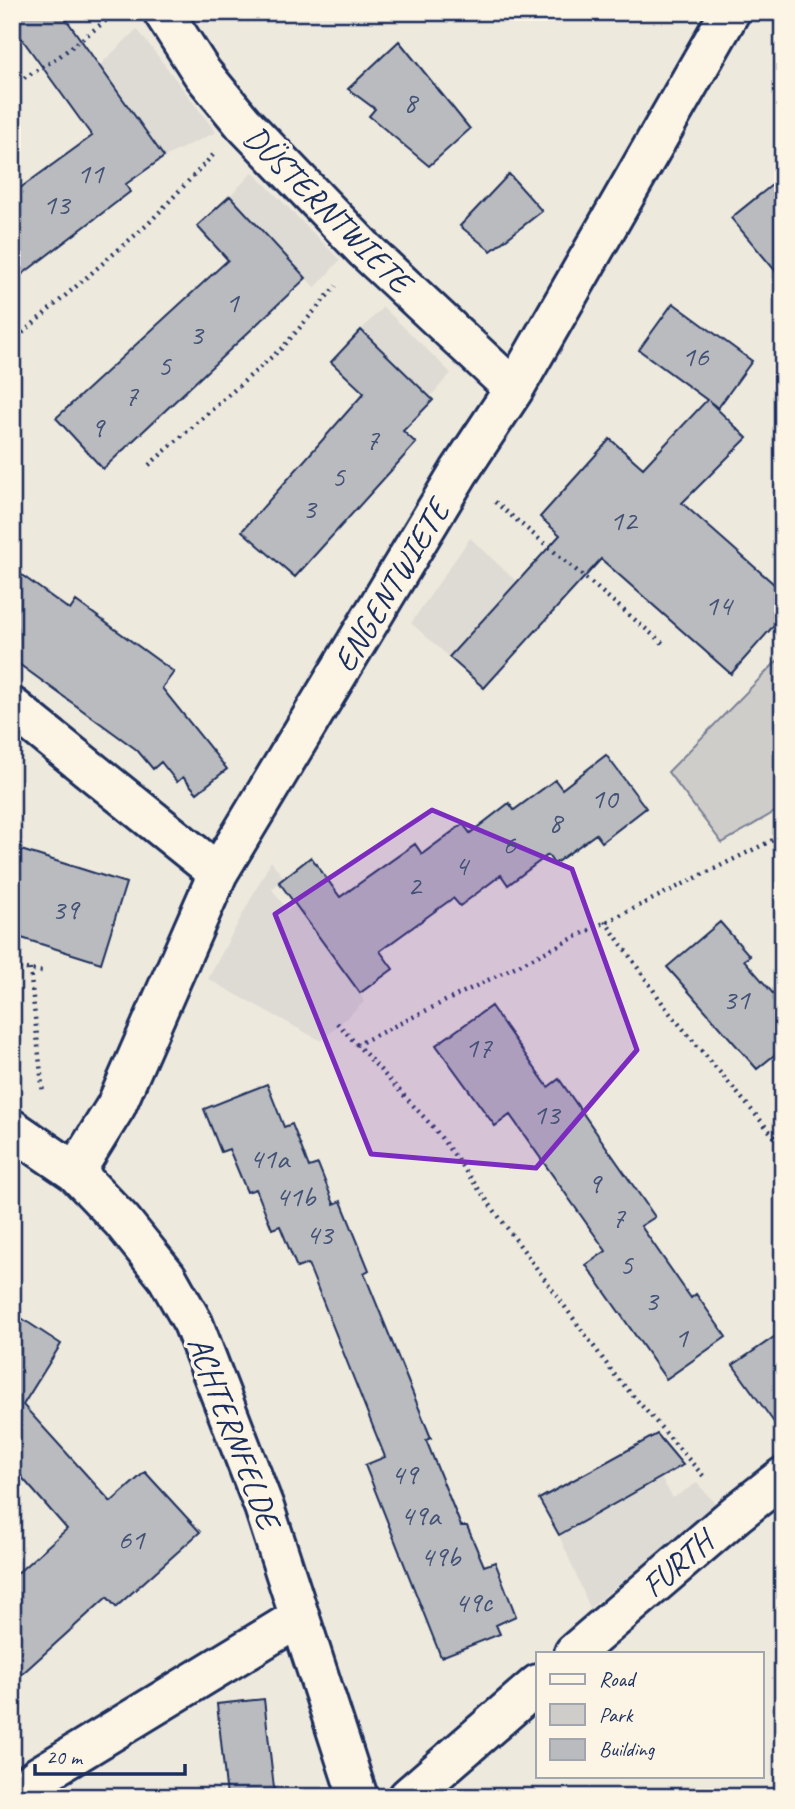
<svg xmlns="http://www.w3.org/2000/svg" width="795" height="1809" font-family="Caveat,sans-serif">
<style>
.built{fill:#dedbd4}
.green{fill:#cfcdca;stroke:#757e94;stroke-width:2}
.building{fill:#babbbe;stroke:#1b2f5e;stroke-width:2}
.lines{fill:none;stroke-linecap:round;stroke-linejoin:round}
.minor-casing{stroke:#1b2f5e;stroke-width:44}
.path{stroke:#1b2f5e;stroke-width:4.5;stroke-dasharray:2 5;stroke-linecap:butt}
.minor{stroke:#fcf5e5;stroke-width:38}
.marked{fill:#7b2cbf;fill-opacity:0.2;stroke:#7b2cbf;stroke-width:5;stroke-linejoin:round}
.labels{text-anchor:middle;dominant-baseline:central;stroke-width:7;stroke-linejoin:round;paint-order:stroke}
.number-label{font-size:30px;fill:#435276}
.street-label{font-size:33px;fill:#1b2f5e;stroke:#fcf5e5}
</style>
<rect width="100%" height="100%" fill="#eee9dd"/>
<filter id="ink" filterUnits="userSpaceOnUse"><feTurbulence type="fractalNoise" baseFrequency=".0143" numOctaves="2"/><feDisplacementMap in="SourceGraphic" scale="14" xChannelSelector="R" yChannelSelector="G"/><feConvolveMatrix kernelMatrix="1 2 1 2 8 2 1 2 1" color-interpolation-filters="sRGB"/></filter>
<g filter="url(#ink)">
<path class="built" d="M137 29 216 132 164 157 99 66Z
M253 172 340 260 315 288 230 196Z
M383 307 451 373 430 397 361 330Z
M470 538 517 582 449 657 411 623Z
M271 861 284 878 272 889 287 910 296 905 360 993 364 1002 321 1041 208 979Z
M661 1478 673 1498 697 1483 716 1504 590 1608 559 1535Z"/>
<path class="green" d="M783 655V807L722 843 668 772Z"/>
<path class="building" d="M12 12H61L164 157 126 184 130 192 12 282V194L92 136 12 25Z
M399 41 470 129 429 166 369 116 375 109 348 89Z
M509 174 542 211 491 251 460 226Z
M783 176V280L731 218Z
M230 196 306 278 103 469 56 418 228 260 197 226Z
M673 303 752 361 718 408 709 401 747 438 682 503 783 592V615L731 674 601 559 484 688 449 657 560 535 540 517 610 439 643 468 707 400 639 350Z
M361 330 433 400 403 431 416 443 295 577 242 531 364 393 331 362Z
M12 568 70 610 76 601 174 672 162 688 227 769 197 793 183 777 177 782 161 762 153 769 137 750 12 659Z
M606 755 646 808 602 842 596 834 554 864 548 855 508 885 501 875 460 906 453 898 380 951 393 969 360 993 279 882 311 857 340 897 415 844 422 854 463 824 470 833 509 803 514 810 555 780 562 789Z
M21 850 126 883 101 963 12 935V871Z
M720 922 750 956 744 960 783 1005V1048L757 1069 667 967Z
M491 1006 548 1087 559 1079 655 1217 641 1226 691 1298 696 1294 726 1337 666 1379 586 1265 606 1251 510 1115 495 1126 436 1045Z
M267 1084 284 1127 292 1124 309 1167 318 1164 334 1204 341 1201 369 1270 364 1273 431 1438 426 1440 461 1526H467L484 1566 495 1562 516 1616 496 1625 500 1634 441 1657 365 1465 385 1457 308 1264 297 1268 280 1226 272 1229 256 1189 247 1192 229 1149 221 1152 204 1109Z
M12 1312 61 1344 23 1405 111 1502 145 1472 200 1532 116 1607 107 1597 12 1683V1578L67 1529 12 1466Z
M783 1331V1435L733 1365Z
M657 1434 683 1465 559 1535 539 1499Z
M264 1699 275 1797H227L217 1704Z"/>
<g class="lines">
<g class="minor-casing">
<path id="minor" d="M163 12 202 73 243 123 365 250 514 389
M12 707 218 873
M12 1129 75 1172 122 1221 167 1277 193 1323 264 1507 358 1797
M75 1172 116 1106 218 873 459 472 514 389 730 12
M574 1653 736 1514 783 1477
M13 1797 39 1776 300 1617
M408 1797 538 1684"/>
</g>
<path class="path" d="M12 85 56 59 117 12
M12 342 148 224 213 155
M149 465 283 347 336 286
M495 502 665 645
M605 921 668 1011 783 1147
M12 967 45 972
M30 969 43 1094
M337 1023 434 1128 614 1374 706 1479
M356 1045 783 835"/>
<use href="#minor" class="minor"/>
</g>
</g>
<path class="marked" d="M432 810 572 869 637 1050 536 1168 371 1154 275 914Z"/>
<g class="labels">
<g class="number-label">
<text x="410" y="102">8</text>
<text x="90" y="173">11</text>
<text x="56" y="204">13</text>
<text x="232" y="302">1</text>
<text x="196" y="334">3</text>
<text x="695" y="356">16</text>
<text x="164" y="365">5</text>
<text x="131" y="395">7</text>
<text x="97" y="427">9</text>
<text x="372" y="439">7</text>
<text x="338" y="476">5</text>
<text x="309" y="508">3</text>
<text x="623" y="520">12</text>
<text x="718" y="605">14</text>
<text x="604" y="798">10</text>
<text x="555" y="822">8</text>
<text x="509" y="844">6</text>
<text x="461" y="865">4</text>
<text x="414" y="885">2</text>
<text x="65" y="909">39</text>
<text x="736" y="999">31</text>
<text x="478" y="1047">17</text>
<text x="546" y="1114">13</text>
<text x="269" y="1158">41a</text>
<text x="594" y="1183">9</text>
<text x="295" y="1196">41b</text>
<text x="618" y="1217">7</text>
<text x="319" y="1234">43</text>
<text x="626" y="1264">5</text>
<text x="651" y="1300">3</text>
<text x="681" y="1337">1</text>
<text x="404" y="1474">49</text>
<text x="420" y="1515">49a</text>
<text x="131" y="1539">61</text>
<text x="440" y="1556">49b</text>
<text x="473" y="1602">49c</text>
</g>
<g class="street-label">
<text transform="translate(328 209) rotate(45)">DÜSTERNTWIETE</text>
<text transform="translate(391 586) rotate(-59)">ENGENTWIETE</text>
<text transform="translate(234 1432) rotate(69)">ACHTERNFELDE</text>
<text transform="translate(677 1564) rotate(-41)">FURTH</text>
</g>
</g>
<rect width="795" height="1809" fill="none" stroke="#fcf5e5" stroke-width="42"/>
<rect x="21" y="21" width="753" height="1767" fill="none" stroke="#1b2f5e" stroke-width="2.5" filter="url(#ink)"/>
<rect x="536" y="1652" width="228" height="126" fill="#fcf5e5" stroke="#a2a6af" stroke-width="2"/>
<rect x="550" y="1674" width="35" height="10" fill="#fcf5e5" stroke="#a2a6af" stroke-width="2"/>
<text x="599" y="1686" font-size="21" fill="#1b2f5e">Road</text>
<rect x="550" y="1704" width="35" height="21" fill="#cfcdca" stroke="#a2a6af" stroke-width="2"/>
<text x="599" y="1722" font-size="21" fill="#1b2f5e">Park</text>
<rect x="550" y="1739" width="35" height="21" fill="#babbbe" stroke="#a2a6af" stroke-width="2"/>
<text x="599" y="1756" font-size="21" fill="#1b2f5e">Building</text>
<path d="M35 1764v10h150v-10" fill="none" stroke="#1b2f5e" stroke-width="3.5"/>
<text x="46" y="1764" font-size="21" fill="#1b2f5e" stroke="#fcf5e5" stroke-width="5" paint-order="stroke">20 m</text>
</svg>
